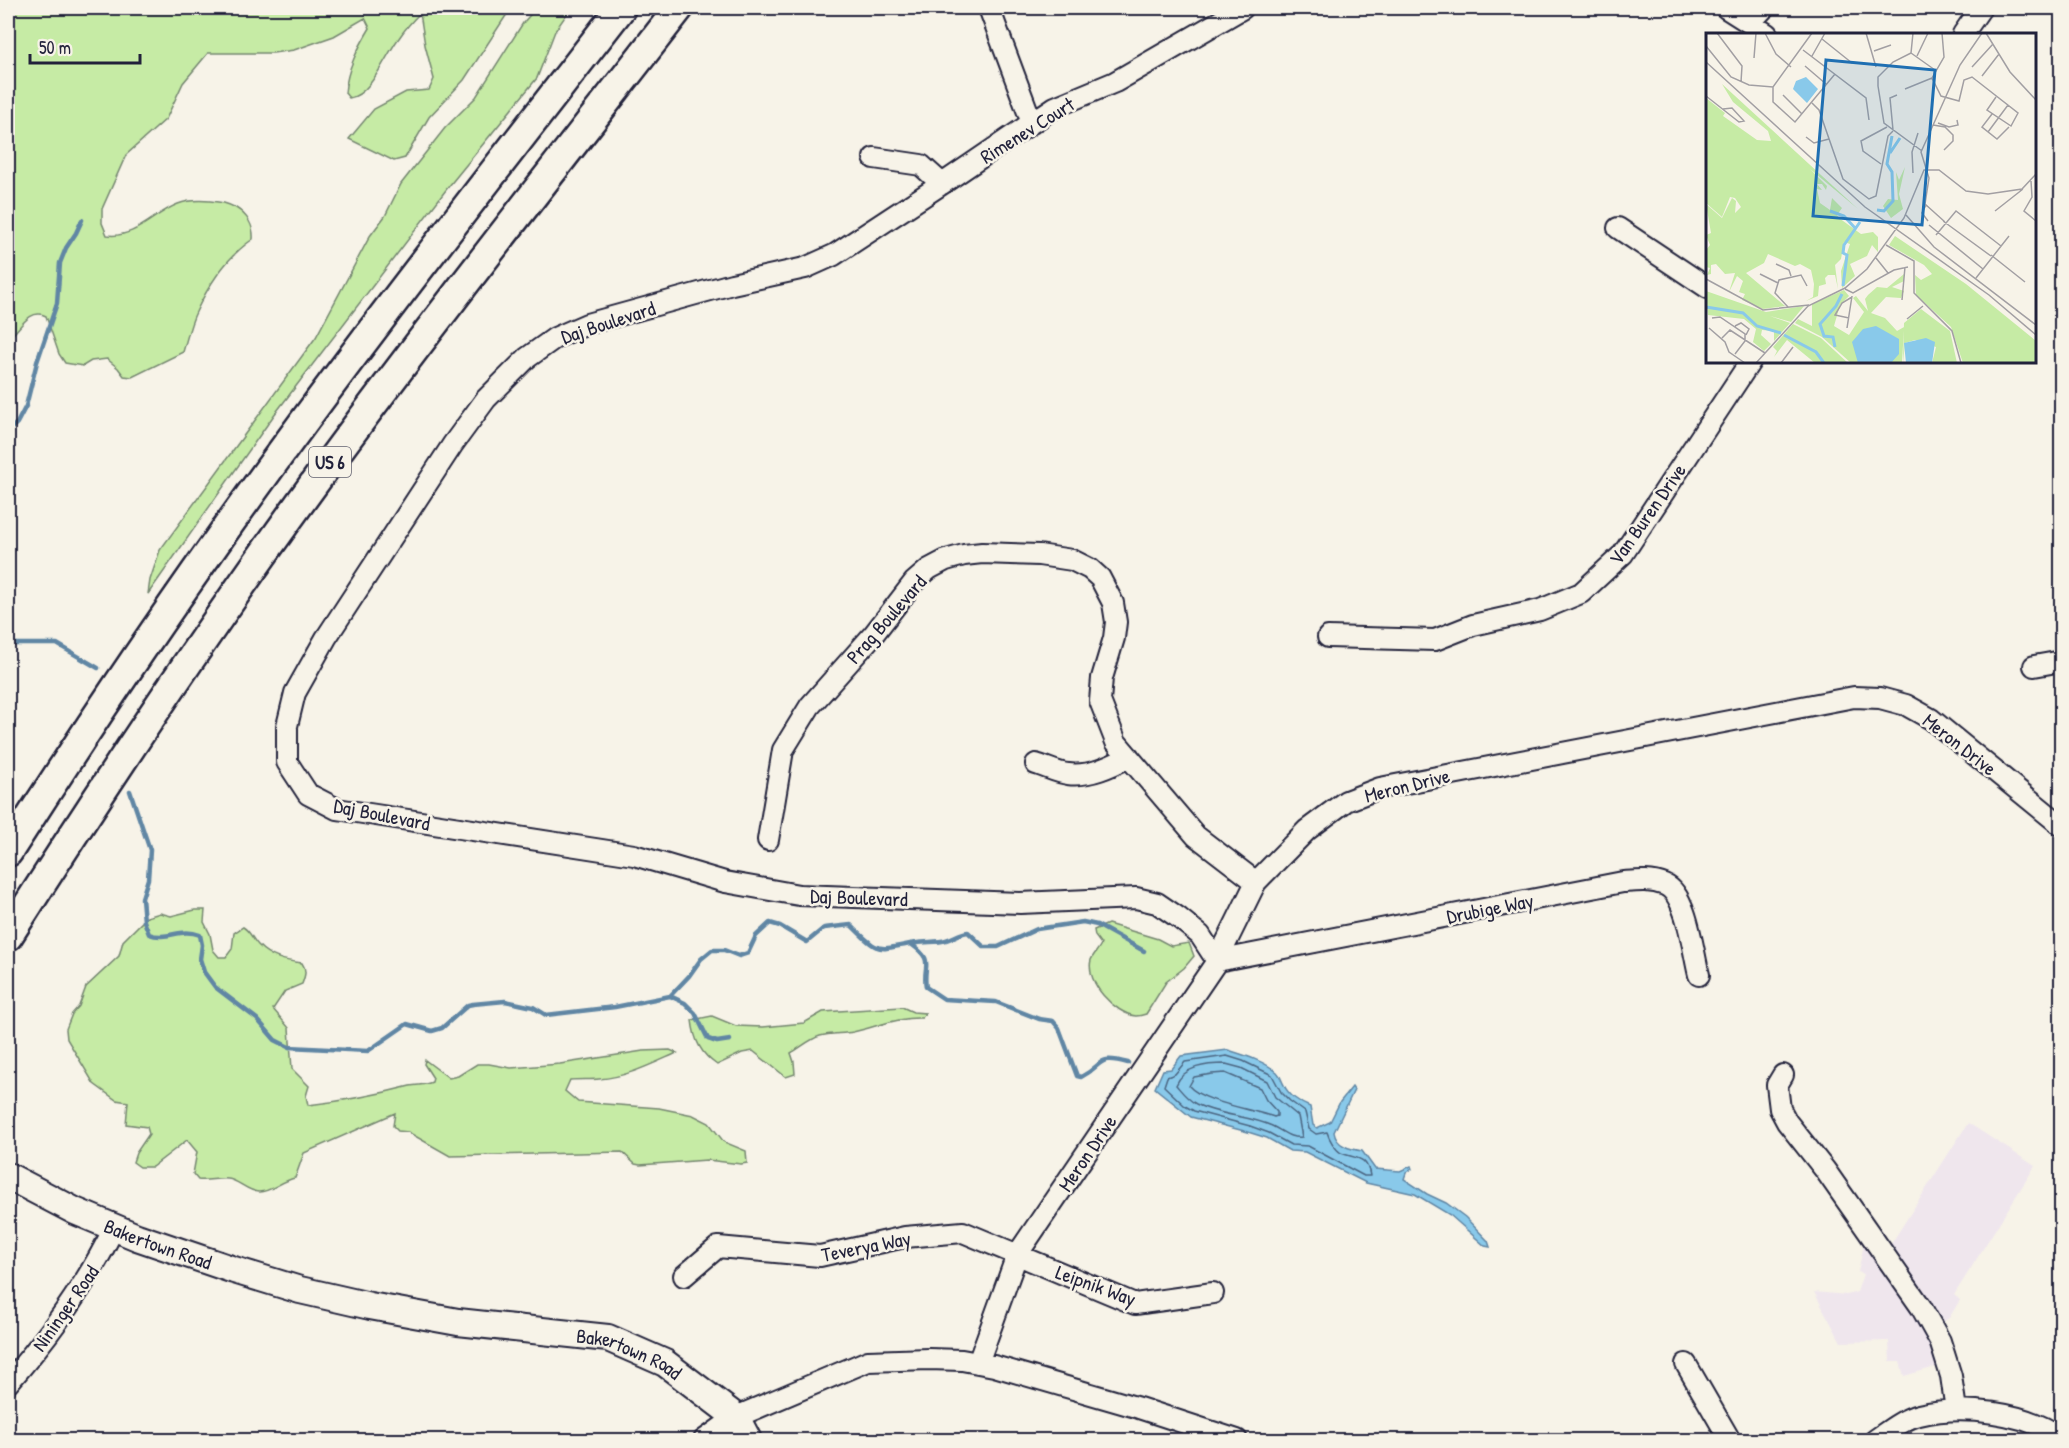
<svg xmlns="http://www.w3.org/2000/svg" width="2069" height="1448" font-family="'Patrick Hand',sans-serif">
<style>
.built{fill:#efe6ed}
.green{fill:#c6eba5;stroke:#748670;stroke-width:1.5}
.water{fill:#89c9ea;stroke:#6086a4;stroke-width:1.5}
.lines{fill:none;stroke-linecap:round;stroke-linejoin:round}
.shore{stroke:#4b6581;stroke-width:1.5}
.stream{stroke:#6086a4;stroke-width:4.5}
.minor-casing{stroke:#22223b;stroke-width:24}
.major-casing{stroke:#22223b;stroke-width:30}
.highway-casing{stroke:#22223b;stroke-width:33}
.minor{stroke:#f7f3e8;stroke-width:20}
.major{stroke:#f7f3e8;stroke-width:26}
.highway{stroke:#f7f3e8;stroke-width:28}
.labels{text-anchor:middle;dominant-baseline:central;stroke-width:5;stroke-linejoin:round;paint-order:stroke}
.shield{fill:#f7f3e8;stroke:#62616f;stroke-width:1.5}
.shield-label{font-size:18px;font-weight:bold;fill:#22223b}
.street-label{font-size:20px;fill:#22223b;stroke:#f7f3e8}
.inset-river{fill:none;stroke:#89c9ea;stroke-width:3}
.inset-road{fill:none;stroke:#a29fa3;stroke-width:1.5}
.view{fill:#1f6fb2;fill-opacity:0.15;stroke:#1f6fb2;stroke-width:3}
.inset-edge{fill:none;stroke:#22223b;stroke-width:3}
</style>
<rect width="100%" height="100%" fill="#f7f3e8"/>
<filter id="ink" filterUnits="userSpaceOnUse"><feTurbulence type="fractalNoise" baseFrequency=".0167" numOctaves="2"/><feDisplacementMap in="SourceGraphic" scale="12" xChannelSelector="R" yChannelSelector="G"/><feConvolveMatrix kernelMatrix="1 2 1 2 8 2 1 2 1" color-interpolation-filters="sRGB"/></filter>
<g filter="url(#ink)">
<path class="built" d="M1968 1123 2035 1166 1954 1295 1960 1300 1949 1318 1929 1331 1939 1366 1904 1376 1900 1362H1890L1889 1341 1841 1342 1814 1292 1847 1295 1857 1292 1863 1274 1858 1272 1864 1244 1857 1234 1874 1222 1891 1244Z"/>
<path class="green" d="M8 8H511L464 80 429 117 405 158 394 161 349 139 374 109 406 92 429 90 434 79 425 45 420 13C413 20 405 29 399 38 386 54 371 96 349 98L345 93C347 69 358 48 370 28L365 18 334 36 294 50 273 53H208L183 83 166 119 126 155 102 209V223L107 235C135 239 154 213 178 204 188 200 198 200 210 201 221 202 227 203 236 208 247 215 254 226 253 239 228 256 209 284 196 312 190 324 187 339 183 352L132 377 124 376 118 368 107 359 91 361 83 366 65 363 59 354 46 316C29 307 19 331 8 339Z
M536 8H571L555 31 537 78 449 186 274 415 148 594 150 580 160 550 316 337 370 236 385 216 401 184 445 128 476 97 523 23Z
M195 910H205L204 922 210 934 213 950 219 957H226L232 949 234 933 243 927C251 932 252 939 258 945 270 958 286 961 302 963 307 970 305 976 302 984L285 991 273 1009 289 1028 292 1069 309 1086 306 1096 308 1105C343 1101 376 1095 410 1086 418 1084 424 1086 432 1082L433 1078 424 1064 425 1060 449 1078 458 1076 477 1064H489L511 1068 560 1064 643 1051 670 1050 677 1053C652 1064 627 1077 599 1079 590 1080 580 1079 570 1080L565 1091 578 1102 659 1108 693 1115 709 1123 724 1142 746 1151 747 1163 741 1164 707 1160 640 1165 635 1164 622 1152 450 1156 408 1132 398 1131 393 1126 395 1113 304 1153 295 1178C283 1180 271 1192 259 1192 248 1192 238 1180 228 1179 218 1178 208 1181 198 1180L193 1174 197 1152 187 1140 152 1167H140L133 1162 136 1153 149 1134 147 1127 126 1124 128 1102 116 1100 94 1084 67 1039 66 1029 72 1014 79 1006 86 987 119 956 123 941 147 917 160 913 171 916Z
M1108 924 1158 939 1171 946 1189 943 1194 956 1184 968 1166 982 1146 1014C1143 1015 1139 1016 1136 1016 1115 1014 1085 982 1091 960 1093 955 1099 949 1101 944L1095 936 1094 930Z
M902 1007 913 1012 925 1013 922 1018C898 1017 876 1027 853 1032 842 1034 831 1033 820 1036 810 1039 800 1048 791 1053L794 1062 795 1074 786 1077 753 1051 742 1053 717 1065C701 1054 694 1040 692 1020L712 1016 736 1026 763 1027 804 1023 823 1012Z"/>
<path class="water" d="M1228 1050C1244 1055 1264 1061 1277 1072 1281 1076 1281 1080 1284 1085 1288 1095 1300 1103 1310 1107L1313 1125 1317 1128 1330 1122 1340 1102 1352 1087 1354 1090 1334 1132C1336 1146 1350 1149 1362 1151L1375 1169 1400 1171 1411 1166 1412 1169 1406 1173 1404 1179 1427 1194 1446 1203 1465 1217 1488 1241 1490 1247 1485 1246 1450 1215 1415 1194 1366 1183 1305 1152 1290 1151 1267 1138 1248 1132 1191 1117 1155 1088 1163 1070 1171 1069 1181 1056Z"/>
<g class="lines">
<path class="shore" d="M1227 1056 1243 1061 1272 1075 1281 1092 1290 1101 1305 1112 1309 1129 1316 1134 1327 1132C1329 1139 1335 1149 1341 1153 1355 1159 1367 1155 1370 1176H1364L1308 1146 1291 1145 1269 1133 1250 1126 1194 1111 1185 1106 1164 1086 1167 1077 1175 1074 1185 1062Z
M1226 1064 1241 1068 1267 1081 1275 1097 1298 1116 1302 1137C1290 1139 1283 1131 1272 1126 1248 1115 1219 1116 1196 1104 1187 1099 1182 1092 1176 1085 1184 1066 1206 1064 1226 1064Z
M1212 1074 1225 1073 1260 1088 1266 1100 1277 1112V1116L1274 1117C1252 1109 1202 1102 1189 1086L1194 1077Z"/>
<path class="stream" d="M8 431 17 423 26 406 37 362 57 303 60 263 66 248 76 233 82 220
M10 644H57L98 668
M130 791 150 850 148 879 142 898 144 921 149 934C168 941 180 927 200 935L202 945 200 959 204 972 215 987 257 1019 275 1040 289 1047 368 1051 407 1024 432 1031 442 1028 468 1005 473 1004 505 1001 533 1007 546 1015 615 1007 670 996 689 976 701 959 712 950H724L739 956 748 953 756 936 770 923 780 926 807 942 824 928 851 925C882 956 876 949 917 943 926 941 937 943 946 940 954 938 959 933 968 932L984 947H998L1037 929 1083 922 1097 925 1144 951
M911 944C936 962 922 964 926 987L944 999 996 1002 1039 1019 1053 1021 1059 1028 1077 1076 1081 1077C1105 1065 1095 1054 1128 1063
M670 996 685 1003 695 1013 708 1039 717 1042 730 1040"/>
<g class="minor-casing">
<path id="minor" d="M989 8 1032 123
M1726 8 1767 34
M1750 23 1764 8
M1963 34 1981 8
M874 158 921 165 942 184
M1618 228 1708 288
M1328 637 1435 640 1473 625 1540 610 1581 593 1623 554 1750 362
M2034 666 2062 661
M1036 764C1046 767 1058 773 1068 774 1089 777 1111 766 1129 757
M768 840 783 750 810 706 873 635 914 582 929 569 946 560 964 555 982 553 1039 555 1072 560 1090 569 1100 578 1113 603 1116 622 1114 638 1102 678 1100 701 1116 742 1196 836 1256 882
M1217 961 1200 935 1179 918 1157 903 1136 898 1020 903 799 895 725 882 634 855 337 809 308 794 287 762V726L295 693 326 638 453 444 486 399 527 358 555 338 587 324 732 284 805 268 834 255 942 184 1055 107 1115 82 1243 8
M1217 961 1623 882C1636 881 1651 879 1665 885 1687 894 1693 952 1699 975
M1783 1075 1777 1085 1780 1109 1787 1122 1825 1170 1921 1307 1940 1341 1951 1376 1956 1410
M684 1276 718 1247 820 1256 905 1237 963 1232 1135 1304 1213 1293
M978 1363 1017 1255 1217 961 1256 882 1307 830 1346 801 1380 788 1854 697 1880 698 1906 705 1931 719 2062 826
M1686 1364 1730 1440
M8 1383C50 1335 86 1286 114 1228
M704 1440 736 1417 868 1361 929 1359 962 1360 994 1366 1139 1408 1237 1440
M1875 1440C1888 1431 1903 1419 1919 1415 1961 1405 2026 1411 2062 1439"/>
</g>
<g class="major-casing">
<g id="major">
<path id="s1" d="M8 1176 75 1211 137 1237 234 1270 300 1290 370 1306 458 1322 608 1338 665 1363 736 1417 748 1440"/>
</g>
</g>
<g class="highway-casing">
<path id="highway" d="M8 852C74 749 142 647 213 547 343 363 483 186 621 8
M8 936C107 781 209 627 318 478 435 319 558 164 679 8"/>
</g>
<use href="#minor" class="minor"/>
<use href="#major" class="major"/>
<use href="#highway" class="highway"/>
</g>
</g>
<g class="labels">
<rect class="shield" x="309" y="447" width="42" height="30" rx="4.5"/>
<g class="shield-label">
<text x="330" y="462">US 6</text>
</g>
<g class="street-label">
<text transform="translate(1027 130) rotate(-32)">Rimenev Court</text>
<text transform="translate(608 322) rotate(-18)">Daj Boulevard</text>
<text transform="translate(1647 514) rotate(-55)">Van Buren Drive</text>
<text transform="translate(886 619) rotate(-49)">Prag Boulevard</text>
<text transform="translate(1960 744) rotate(38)">Meron Drive</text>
<text transform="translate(1407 785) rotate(-14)">Meron Drive</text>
<text transform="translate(382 814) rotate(11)">Daj Boulevard</text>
<text transform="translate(859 897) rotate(2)">Daj Boulevard</text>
<text transform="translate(1490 908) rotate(-11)">Drubige Way</text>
<text transform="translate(1087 1153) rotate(-56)">Meron Drive</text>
<text stroke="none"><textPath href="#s1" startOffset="165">Bakertown Road</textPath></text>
<text transform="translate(866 1246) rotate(-11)">Teverya Way</text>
<text transform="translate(1096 1285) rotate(20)">Leipnik Way</text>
<text transform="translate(65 1308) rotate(-55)">Nininger Road</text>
<text stroke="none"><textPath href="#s1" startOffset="651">Bakertown Road</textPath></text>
</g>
</g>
<g transform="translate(1706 33)">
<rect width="330" height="330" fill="#f7f3e8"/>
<path d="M16 51 152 176 104 136 121 153 120 157 116 151H111L116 157 111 156 114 170 124 177 126 165 136 175 131 182 133 185 155 201 167 199 172 204V219L166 212 161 223 144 231 149 243 136 255 135 238 144 211 138 209 135 226 129 232 132 256 129 242H122L119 245 120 251 113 253 112 263 100 268 107 264 108 251 105 237 94 231 89 233 62 221 58 230 40 240 79 273 57 276 36 267 39 261 33 259 37 248 31 243 23 259 29 240 19 241 10 231 5 232V241L1 242 4 235 0 234V217L4 212 0 202 5 200 0 171 16 185 26 165 30 168 29 180 35 174 29 165 24 164 16 184 0 170V65L19 80 17 83 51 107 65 108 62 98 27 69ZM199 134 193 161 197 176 185 185 177 173 182 166 192 167 190 139 193 147ZM189 203 260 251 330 308V330H257L245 294 210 262 209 242 215 247 226 241 218 232 183 212ZM198 241V248L186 254 198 258 195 265 180 264 165 280 179 285 191 298 198 294 196 330H145L116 304 89 290 92 286 106 293V271L138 257 143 263 134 272 128 293 143 302 158 279 147 265 150 263 162 278 159 266 162 262 171 254 181 255ZM0 258 60 279 98 273 85 289 64 283 84 290 68 308V298L56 297 55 302 65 311 58 318 47 309 50 296 38 286 2 282ZM215 276 244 298 251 330H226L230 314 209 307 199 310 197 330 198 290ZM87 291 115 305 142 330H109L81 307 68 324 71 318 67 314Z" fill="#c6eba5"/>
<path d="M100 44 112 56 101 70 87 56 90 48ZM170 293 193 306V321L185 330H152L146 309 157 296ZM220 305 229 309 226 330H200L198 310Z" fill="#89c9ea"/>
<path class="inset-river" d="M184 120 194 105M171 177 178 178 187 168 186 139 181 131 186 103M124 178 138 183 149 195M137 253 141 222 137 220 138 212 154 189M0 274 37 280 51 293 75 300M78 302 110 319 118 330M129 314 127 304 118 303 114 291 130 273 136 261"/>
<path class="inset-road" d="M11 0 36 33 35 49M59 0 70 21 85 34M160 0 170 34M236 0 238 24 226 45 235 63 253 68 258 47 266 44 312 80 305 93 281 77 290 64M280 0 304 39 330 67M116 6 146 30M0 13 25 44 43 52 67 54 106 0M97 17 160 65 163 87M168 18 185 12M205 20 187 29 172 44V53L178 90 216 118M205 20 229 37M205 20 207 0M106 23 119 0M211 23 222 0M48 25 50 0M0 29 159 174 283 262 330 302M99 33 120 51M266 34 287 11M276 43 293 21M67 54V69L89 89 129 41M199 56 226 45M77 62 96 81M0 63 33 89 38 88 26 75 17 76M106 70 113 77 137 146 163 166 170 163 182 103 187 98M286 81 276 94 291 106 303 94M232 90 243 94 252 92 251 87M227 92 239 94 247 102V108L238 117M187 97 184 65 191 62M282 99 302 72M100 104 108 110 123 106M175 131 157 118 155 108 181 94M207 140 206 119 212 100M325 148 326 164 318 178 330 188M220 172 216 180 222 188M289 178 317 156M200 182 228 214 330 292M237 188 285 223M239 189 219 171 223 145 215 119 254 32 276 0M223 192 277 236M230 202 250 178 295 213M180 212 208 228V260L246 298 255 330M285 222 319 249M170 225 182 240M70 231 83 237 85 243M54 241 72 250M270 245 303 203M0 246 57 277 103 272M139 256 147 260 188 237 202 234M196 267 199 234M82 274 69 260 73 247 95 242 101 253M6 285 14 284 39 301V308L29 321M143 285 129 282 136 270 146 264M201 286 217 273M29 293 35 290 43 296 40 302M3 295 19 309 23 319 39 330M141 295 146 263M16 305 24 297 59 320M50 330 102 273 139 255 161 236 198 185 218 137H233L260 158 282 161 316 156 330 141M75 330 87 314"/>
<path class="view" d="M120 27 229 37 216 192 107 183Z"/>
<rect width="330" height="330" class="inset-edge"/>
</g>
<rect width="2069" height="1448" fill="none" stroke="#f7f3e8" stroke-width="30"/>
<rect x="15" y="15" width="2039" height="1418" fill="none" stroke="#22223b" stroke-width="2" filter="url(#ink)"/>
<path d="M30 54v9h110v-9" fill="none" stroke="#22223b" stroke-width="3"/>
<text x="39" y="54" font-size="18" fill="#22223b" stroke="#f7f3e8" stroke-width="4.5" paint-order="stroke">50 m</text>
</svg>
